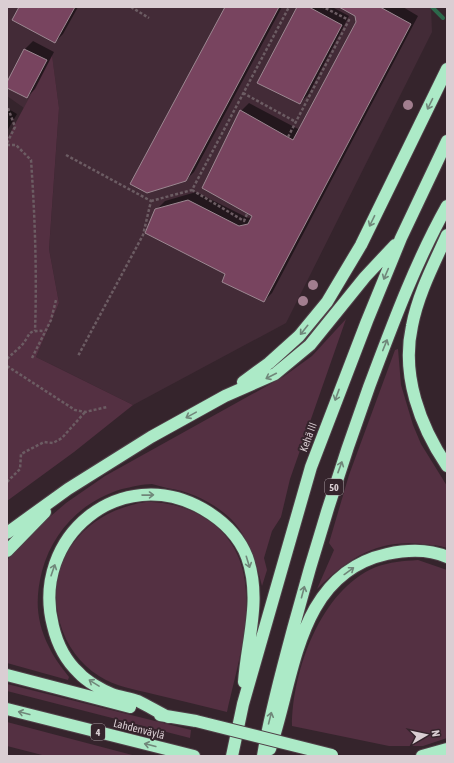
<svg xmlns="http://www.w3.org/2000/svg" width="454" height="763" font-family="'Asap Condensed',sans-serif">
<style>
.built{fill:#432b37}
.green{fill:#543042}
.shadow{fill:#0007}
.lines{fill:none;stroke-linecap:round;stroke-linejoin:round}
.stream{stroke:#2c684b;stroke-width:4}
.building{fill:#78445f;stroke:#9c8791}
.highway-casing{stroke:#4f3f47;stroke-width:14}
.path{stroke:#6c5c63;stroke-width:2.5;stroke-dasharray:3 2;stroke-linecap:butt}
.highway{stroke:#aceac7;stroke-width:12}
.highway-bridge-casing{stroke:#4f3f47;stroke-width:14;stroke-linecap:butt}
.highway-bridge{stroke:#aceac7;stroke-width:12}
.tree{fill:#a27e8f}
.oneway{stroke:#70877a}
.labels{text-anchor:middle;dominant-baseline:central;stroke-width:4;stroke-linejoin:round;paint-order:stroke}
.shield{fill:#35242c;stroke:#a89ba1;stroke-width:1}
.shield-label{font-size:10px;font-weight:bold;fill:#daced3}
.street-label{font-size:11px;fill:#daced3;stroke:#35242c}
</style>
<rect width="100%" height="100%" fill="#35242c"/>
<path class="built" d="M7 7H431L432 32 286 323 133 405 36 357 59 303 49 249 59 108 52 56 24 108 7 96Z"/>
<path class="green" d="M52 55 59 108 49 249 59 303 36 357 133 405 74 452 7 501V139Z
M346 319 290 479 281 517 272 531 264 558 267 570 262 586C256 562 249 538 231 519 213 502 190 491 167 488 162 487 157 485 152 484 143 484 131 487 122 489 82 501 53 531 42 571 35 599 36 621 49 647 54 658 62 668 69 677L68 680 7 663V560L37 528 66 503 105 476 283 377 312 356Z
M398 349 401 385 413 425 421 444 447 486V548C439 545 431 545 423 544 377 539 348 558 317 589L334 550 329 543 349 475 395 350Z
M146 502C170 502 192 508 212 523 270 567 240 653 227 712 203 706 178 700 153 694 134 689 116 687 99 676 80 664 66 645 60 623 43 561 85 511 146 502Z
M418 560 447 570V738L423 746H389L292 726C292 671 321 589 376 567 390 562 403 561 418 560Z
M7 684 191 730 190 738 7 691Z
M7 722 136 756H46L7 746Z"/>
<path class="shadow" d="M20 7H78L63 34 55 42Z
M226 7H282L194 172 186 180Z
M298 7H332L349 16 308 95 300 103Z
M341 7H403L418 16 272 293 264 301 156 210 165 201 196 192 248 218 252 217 241 111 249 103 300 130 357 22 356 15Z
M33 41 54 52 35 89 27 97 7 87V84L25 49Z
M7 108 17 114 7 131Z"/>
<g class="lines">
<path class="stream" d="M432 7 443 18"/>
</g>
<path class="building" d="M19 7H75L55 43 12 20Z
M225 7H279L186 181 147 193 130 184Z
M297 7H309L342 25 300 104 257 83Z
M339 7H380L411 24 264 302 222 282 225 274 145 233 155 209 188 200 239 226 248 224 252 216 202 188 240 110 293 140 356 22 355 16Z
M24 49 47 60 27 98 7 88V82Z"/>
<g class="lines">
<g class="highway-casing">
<path id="highway" d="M447 235C434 264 418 294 412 326 401 375 420 426 447 466
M243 382 269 363 299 336 327 302 361 245 447 69
M7 533 68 489 151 437 225 396 275 374 310 345 365 277 395 245
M7 551 45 512
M7 675 130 707
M7 709 194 756
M160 715 196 721
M168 717C158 712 148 706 138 701 130 698 120 697 112 694 102 690 86 681 79 673 66 661 57 643 53 626 30 537 121 462 203 509 222 520 239 536 247 557 262 599 247 640 244 682
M270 749C295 678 296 574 387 554 406 550 429 549 447 557
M232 756 243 704 311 467 367 321 401 238 447 141
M263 756C270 713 282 671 293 629 315 547 340 467 369 387 392 326 415 263 447 206
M422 756 447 749"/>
</g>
<path class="path" d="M131 7 149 18
M243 93 296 122
M288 137 349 20 323 7
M7 143 15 127 8 108
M7 145H16L31 160C35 217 37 274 35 331
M66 155 151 201 143 235 78 356
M192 190 244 221 247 214
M151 201 192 190 289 7
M32 358 51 320 56 300
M7 359C12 354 17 350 21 346 32 334 25 330 45 331
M7 366 75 410 85 412 107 407
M7 482 20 469 21 454 44 442 53 443 62 438 85 412"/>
<use href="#highway" class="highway"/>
<g class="highway-bridge-casing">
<path id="highway-bridge" d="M196 721 332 755"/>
</g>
<use href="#highway-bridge" class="highway-bridge"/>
</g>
<g class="tree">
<circle cx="408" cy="105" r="5"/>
<circle cx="313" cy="285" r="5"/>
<circle cx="303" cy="301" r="5"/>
</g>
<defs><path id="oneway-shaft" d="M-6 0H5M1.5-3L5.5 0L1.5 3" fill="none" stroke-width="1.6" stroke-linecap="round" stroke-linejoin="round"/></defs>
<g class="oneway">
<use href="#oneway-shaft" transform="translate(430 104) rotate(116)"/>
<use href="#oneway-shaft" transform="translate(372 221) rotate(116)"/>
<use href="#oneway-shaft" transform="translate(386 274) rotate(113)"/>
<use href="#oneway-shaft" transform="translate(304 330) rotate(129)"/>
<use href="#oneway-shaft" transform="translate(385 345) rotate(-68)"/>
<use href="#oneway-shaft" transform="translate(271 376) rotate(153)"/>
<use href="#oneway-shaft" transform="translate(337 395) rotate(110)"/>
<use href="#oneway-shaft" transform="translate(191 415) rotate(151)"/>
<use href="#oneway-shaft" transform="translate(340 467) rotate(-70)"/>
<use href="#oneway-shaft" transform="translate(148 495) rotate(-1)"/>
<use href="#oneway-shaft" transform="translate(248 562) rotate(73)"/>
<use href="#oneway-shaft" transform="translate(53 570) rotate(-71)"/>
<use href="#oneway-shaft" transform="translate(349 571) rotate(-36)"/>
<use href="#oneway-shaft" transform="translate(303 592) rotate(-75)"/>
<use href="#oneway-shaft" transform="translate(94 683) rotate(-148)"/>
<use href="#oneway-shaft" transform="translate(24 713) rotate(-166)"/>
<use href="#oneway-shaft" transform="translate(270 718) rotate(-76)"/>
<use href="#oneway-shaft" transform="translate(150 745) rotate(-166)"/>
</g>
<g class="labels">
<g class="shield">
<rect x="325" y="479" width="18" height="16" rx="3"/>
<rect x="91" y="724" width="14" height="16" rx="3"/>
</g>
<g class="shield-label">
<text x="334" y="487">50</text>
<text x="98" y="732">4</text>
</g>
<g class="street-label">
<text transform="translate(308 437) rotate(-70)">Kehä III</text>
<text transform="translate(139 729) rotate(14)">Lahdenväylä</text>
</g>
</g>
<rect width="454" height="763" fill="none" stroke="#daced3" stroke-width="16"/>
<g transform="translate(426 735) rotate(81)" stroke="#35242c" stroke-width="3" paint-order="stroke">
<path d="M0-3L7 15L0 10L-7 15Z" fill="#daced3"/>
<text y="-6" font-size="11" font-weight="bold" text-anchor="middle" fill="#daced3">N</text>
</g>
</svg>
